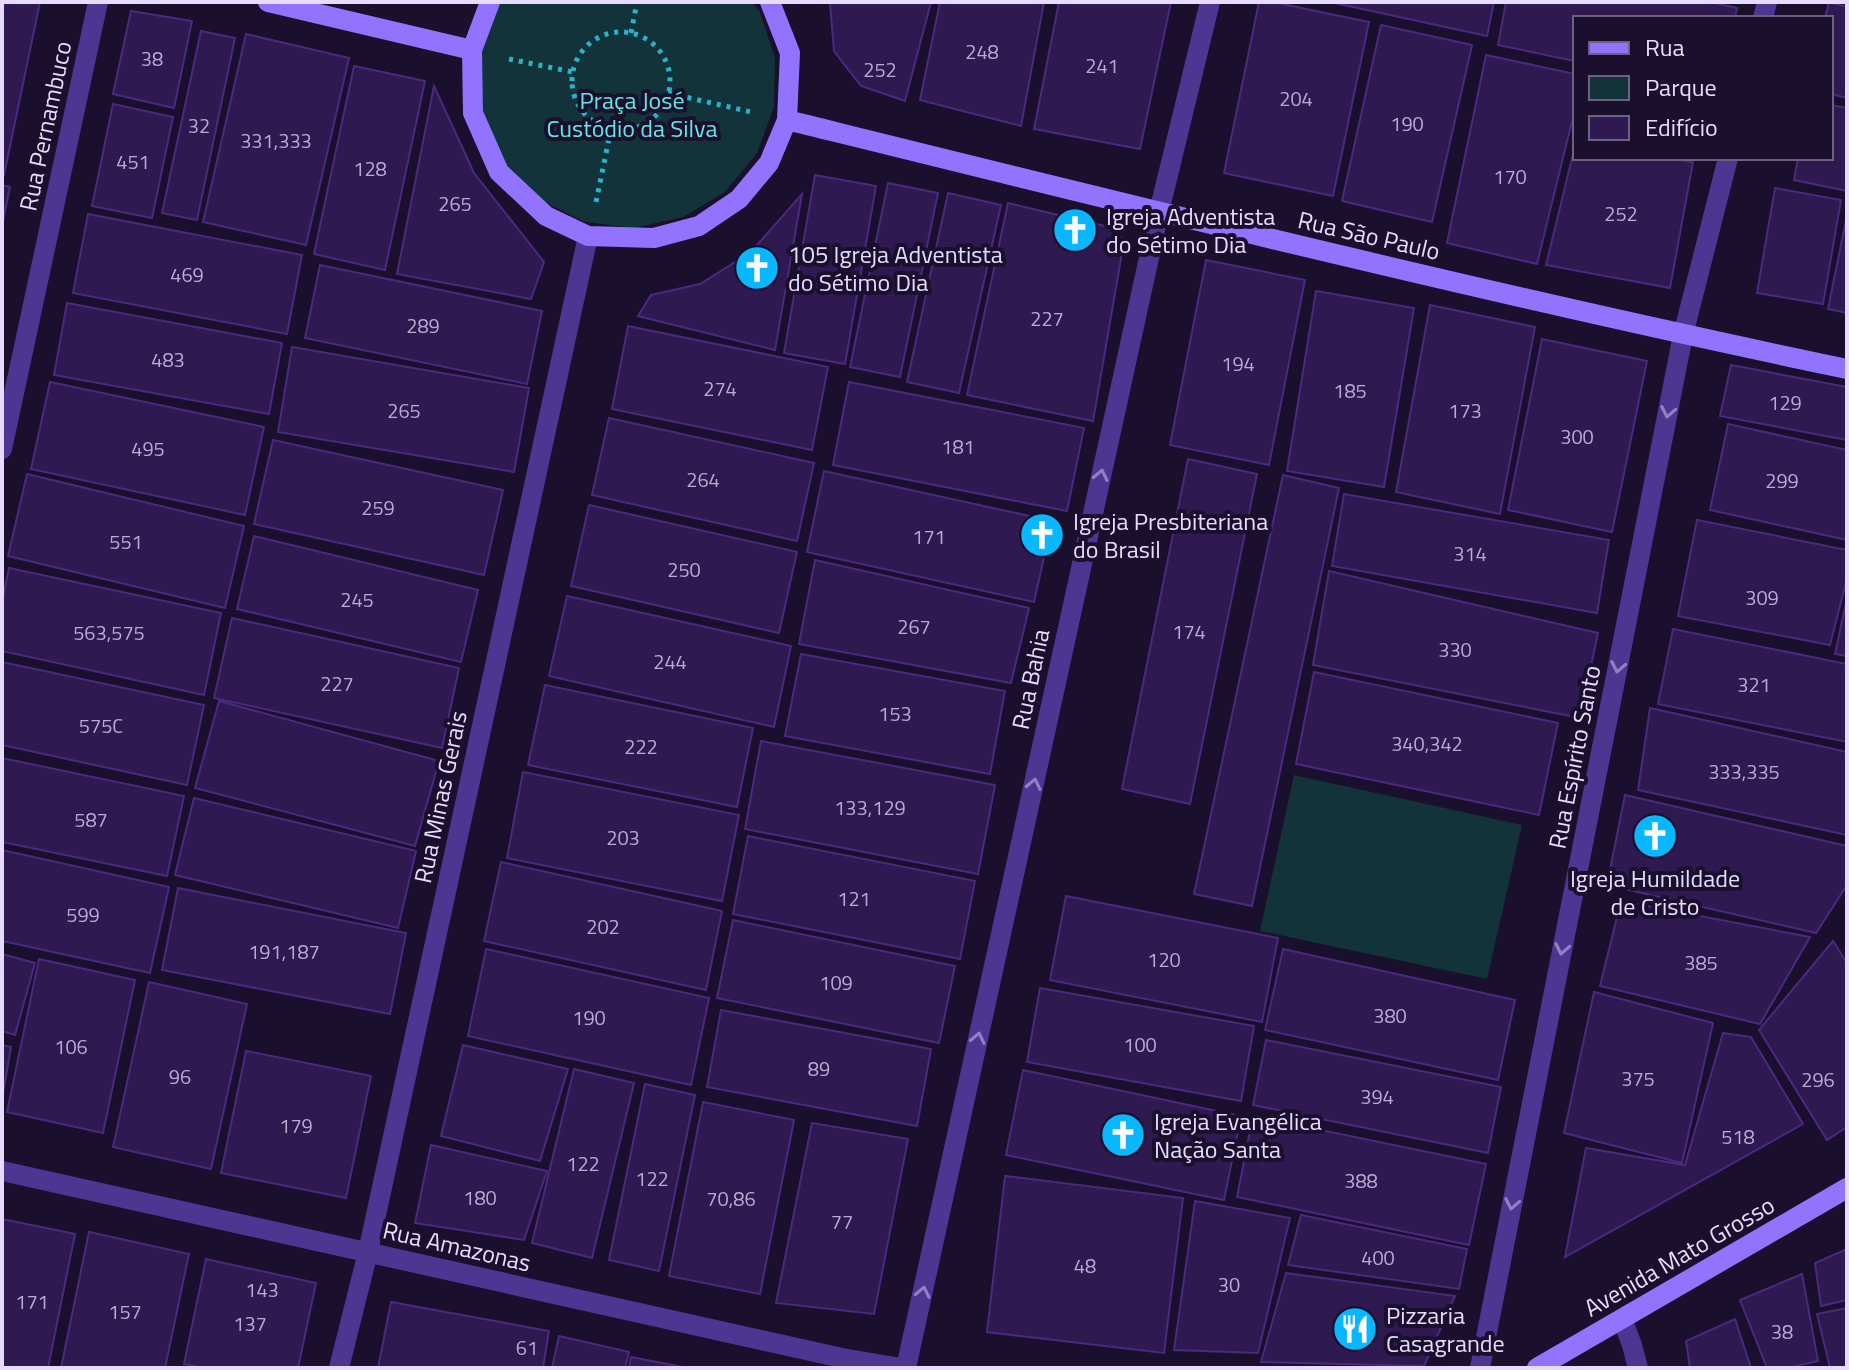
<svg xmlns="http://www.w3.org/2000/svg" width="1849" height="1370" font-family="'Titillium Web',sans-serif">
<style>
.green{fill:#113339}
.building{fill:#2f1951;stroke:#4b297f;stroke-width:2}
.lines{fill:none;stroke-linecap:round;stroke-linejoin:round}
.path{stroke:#25b5cb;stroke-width:5;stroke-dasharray:4 6;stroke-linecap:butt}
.street{stroke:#4b3692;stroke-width:20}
.secondary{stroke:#9273ff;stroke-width:20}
.oneway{stroke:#9181c3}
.labels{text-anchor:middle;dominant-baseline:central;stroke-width:8;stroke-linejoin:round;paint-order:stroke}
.number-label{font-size:20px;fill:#b9abd4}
.park-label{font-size:24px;fill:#5cece4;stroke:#1b0f2e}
.street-label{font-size:24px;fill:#e7dcff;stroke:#1b0f2e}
.poi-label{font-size:24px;fill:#e7dcff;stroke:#1b0f2e;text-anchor:start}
</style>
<rect width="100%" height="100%" fill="#1b0f2e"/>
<path class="green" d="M501 2H752L760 12 775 58 774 107 757 153 725 192 683 217 634 228 585 222 540 200 505 165 483 120 477 72 487 24Z
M1294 775 1522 825 1487 979 1260 931Z"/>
<path class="building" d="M2 2H40L4 175 2 174Z
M830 2H931L905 101 861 86 834 51Z
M940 2H1044L1021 126 920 100Z
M1059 2H1171L1140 149 1034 129Z
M1259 2H1273L1369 22 1333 196 1224 173Z
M1330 2H1494L1487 36Z
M1506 2H1710L1737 8 1735 18H1575V61L1498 45Z
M1829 2 1847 7V98L1831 94V18H1825Z
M131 11 192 21 174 108 113 94Z
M1381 25 1472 45 1432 222 1342 201Z
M201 31 235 38 197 220 162 213Z
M246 34 349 58 306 245 203 222Z
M1486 55 1575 74V109L1537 264 1447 243Z
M354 66 425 81 385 270 314 254Z
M434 86 474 173 544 262 531 299 397 274Z
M113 104 173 117 152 218 92 206Z
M1831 105 1847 108V191L1794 180 1798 158H1831Z
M1575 146V158H1669L1693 162 1670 288 1546 265Z
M815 175 876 186 845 364 784 353Z
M888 183 938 193 900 377 850 367Z
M2 185 10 187 2 226Z
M1775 188 1841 200 1823 304 1757 293Z
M948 193 1001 205 959 393 907 382Z
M802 194 775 350 638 316 651 295 700 284 751 252Z
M1008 203 1113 228 1124 241 1093 421 967 395Z
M88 214 302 255 287 334 73 293Z
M1847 215V313L1828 309Z
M1206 260 1305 280 1269 465 1170 445Z
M320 265 542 311 527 384 305 338Z
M1316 291 1414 308 1384 487 1287 471Z
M67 303 282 343 269 414 54 375Z
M1430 305 1535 327 1500 514 1396 492Z
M628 326 828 367 812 450 612 409Z
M1542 339 1647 361 1612 532 1508 510Z
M292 347 529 388 514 472 278 432Z
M1731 365 1847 387V440L1720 416Z
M50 382 264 427 245 515 31 469Z
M849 382 1084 428 1067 511 833 465Z
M609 418 814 463 797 541 592 495Z
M1728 424 1847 450V540L1710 510Z
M273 440 503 490 484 575 254 524Z
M1188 459 1257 474 1190 804 1122 789Z
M824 471 1052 521 1034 602 807 552Z
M27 474 244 526 225 608 8 556Z
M1283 475 1339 488 1252 906 1194 894Z
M1344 494 1609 540 1597 613 1332 566Z
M589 505 797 552 779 633 571 586Z
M1697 520 1847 550V578L1830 645 1678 616Z
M254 536 478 590 461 662 237 609Z
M815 560 1029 608 1011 683 799 644Z
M9 568 221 613 204 695 2 651V603Z
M1329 571 1598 633 1580 718 1313 665Z
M567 596 791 646 774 727 549 676Z
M1847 598V656L1835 654Z
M232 618 459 668 442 748 214 698Z
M1673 629 1847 664V742L1658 704Z
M801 654 1005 691 990 774 785 736Z
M2 662 204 705 187 785 2 745Z
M1314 672 1558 723 1539 815 1296 764Z
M545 685 753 728 737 807 528 765Z
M219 701 439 761 415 846 195 788Z
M1650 708 1847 752V835L1638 790Z
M761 741 995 785 978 874 745 829Z
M2 758 184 796 167 876 2 842Z
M523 772 739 815 722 901 507 858Z
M1625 795 1847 846V885L1816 933 1607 885Z
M194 798 416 851 398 928 175 875Z
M748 836 975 881 960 959 733 914Z
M2 850 169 887 150 973 2 941Z
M501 862 722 911 706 990 484 941Z
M178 888 406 933 390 1014 162 970Z
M1066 896 1278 938 1262 1022 1050 980Z
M1621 901 1810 937 1760 1024 1600 986Z
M733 920 955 966 939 1043 717 998Z
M1833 941 1847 963V1127L1827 1140 1759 1030Z
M486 949 709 998 691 1085 468 1036Z
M1283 949 1515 1000 1498 1080 1265 1030Z
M2 954 35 963 15 1035 2 1031Z
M39 959 135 980 103 1133 7 1112Z
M149 982 247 1004 211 1169 113 1147Z
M1040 988 1254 1026 1241 1101 1027 1062Z
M1594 992 1713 1023 1682 1163 1564 1133Z
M721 1010 931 1049 917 1126 707 1087Z
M1723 1033 1751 1037 1803 1124 1565 1257 1586 1148 1685 1165Z
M1266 1040 1501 1087 1488 1153 1253 1105Z
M2 1045 11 1047 2 1099Z
M463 1045 568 1069 540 1161 441 1136Z
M246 1051 371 1076 346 1198 221 1173Z
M574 1069 634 1083 592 1258 532 1243Z
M1023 1070 1241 1116 1224 1200 1006 1155Z
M645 1084 695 1095 659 1271 609 1260Z
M703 1102 794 1120 760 1294 669 1276Z
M1253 1116 1486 1164 1469 1245 1237 1197Z
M812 1123 908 1139 874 1314 776 1303Z
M431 1145 547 1171 524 1240 415 1223Z
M1005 1176 1183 1198 1164 1353 987 1332Z
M1195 1201 1290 1218 1258 1353 1174 1350Z
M1301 1215 1467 1249 1459 1289 1288 1265Z
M2 1219 75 1234 48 1368H2Z
M89 1232 189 1254 165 1368H61Z
M1847 1249V1300L1821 1306 1815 1263Z
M206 1259 316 1283 298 1368H204L184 1364Z
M1286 1273 1455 1296 1424 1366 1261 1362Z
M1802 1274 1818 1361 1787 1368H1767L1740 1300Z
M391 1302 549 1331 543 1368H378Z
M1847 1308V1368H1830L1817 1314Z
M1735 1319 1751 1368H1690L1686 1341Z
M559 1336 629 1352 625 1368H552Z
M631 1357 688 1368H629Z"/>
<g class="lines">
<path class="path" d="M572 81a49 49 0 1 1 98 0a49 49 0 1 1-98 0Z
M631 33 637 2
M509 59 573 72
M668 93 751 112
M596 202 611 129"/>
<path class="street" d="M1763 18 1767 2
M2 449 98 2
M2 1171 842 1358 901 1368
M1622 1319 1632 1345 1638 1368
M339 1368 368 1252 588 236
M906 1368 1159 212 1210 2
M1480 1368 1683 335 1728 158"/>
<path class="secondary" d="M268 2 472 50
M490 2 472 50 473 113 499 172 546 216 588 236 654 238 699 226 739 199 769 163 787 120 790 53 770 2
M787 120C1139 207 1492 295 1847 369
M1537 1368 1847 1188"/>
</g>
<defs><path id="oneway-chevron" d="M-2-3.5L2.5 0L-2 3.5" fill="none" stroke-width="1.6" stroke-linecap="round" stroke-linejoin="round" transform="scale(2)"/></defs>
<g class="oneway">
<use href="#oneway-chevron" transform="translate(1668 412) rotate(101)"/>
<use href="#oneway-chevron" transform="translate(1101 475) rotate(-78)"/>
<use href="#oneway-chevron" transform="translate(1618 667) rotate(101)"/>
<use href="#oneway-chevron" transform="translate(1034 784) rotate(-78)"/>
<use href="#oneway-chevron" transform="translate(1562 949) rotate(101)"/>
<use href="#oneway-chevron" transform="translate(978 1038) rotate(-78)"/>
<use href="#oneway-chevron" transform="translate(1512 1204) rotate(101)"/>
<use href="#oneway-chevron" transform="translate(923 1292) rotate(-78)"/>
</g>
<defs>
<g id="church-disc" transform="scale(2.3)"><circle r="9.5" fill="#08b7ff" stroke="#1b0f2e"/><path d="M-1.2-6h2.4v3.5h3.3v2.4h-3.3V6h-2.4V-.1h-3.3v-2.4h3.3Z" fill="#fff"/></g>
<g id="restaurant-disc" transform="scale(2.3)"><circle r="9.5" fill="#08b7ff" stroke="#1b0f2e"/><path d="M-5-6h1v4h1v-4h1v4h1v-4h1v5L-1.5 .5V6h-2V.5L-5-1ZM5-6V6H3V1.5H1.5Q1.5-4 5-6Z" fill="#fff"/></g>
</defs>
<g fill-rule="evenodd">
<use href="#church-disc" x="1075" y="230"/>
<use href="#church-disc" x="757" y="268"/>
<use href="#church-disc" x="1042" y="535"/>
<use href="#church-disc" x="1655" y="836"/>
<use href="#church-disc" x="1123" y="1135"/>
<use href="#restaurant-disc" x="1355" y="1329"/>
</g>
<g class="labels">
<g class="number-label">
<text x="982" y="51">248</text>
<text x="152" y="58">38</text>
<text x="1102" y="65">241</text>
<text x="880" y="69">252</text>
<text x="1296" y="98">204</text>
<text x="1407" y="123">190</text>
<text x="199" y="125">32</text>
<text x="276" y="140">331,333</text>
<text x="133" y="161">451</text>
<text x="370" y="168">128</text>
<text x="1510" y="176">170</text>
<text x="455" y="203">265</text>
<text x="1621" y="213">252</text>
<text x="187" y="274">469</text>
<text x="1047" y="318">227</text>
<text x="423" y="325">289</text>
<text x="168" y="359">483</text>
<text x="1238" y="363">194</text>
<text x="720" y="388">274</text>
<text x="1350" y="390">185</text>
<text x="1785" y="402">129</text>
<text x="404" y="410">265</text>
<text x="1465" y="410">173</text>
<text x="1577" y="436">300</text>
<text x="958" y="446">181</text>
<text x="148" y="448">495</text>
<text x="703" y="479">264</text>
<text x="1782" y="480">299</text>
<text x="378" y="507">259</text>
<text x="929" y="536">171</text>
<text x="126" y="541">551</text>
<text x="1470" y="553">314</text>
<text x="684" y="569">250</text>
<text x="1762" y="597">309</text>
<text x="357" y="599">245</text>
<text x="914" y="626">267</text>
<text x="1189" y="631">174</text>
<text x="109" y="632">563,575</text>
<text x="1455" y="649">330</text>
<text x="670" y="661">244</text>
<text x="337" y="683">227</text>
<text x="1754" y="684">321</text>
<text x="895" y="713">153</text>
<text x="101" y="725">575C</text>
<text x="1427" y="743">340,342</text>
<text x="641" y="746">222</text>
<text x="1744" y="771">333,335</text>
<text x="870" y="807">133,129</text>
<text x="91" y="819">587</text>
<text x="623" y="837">203</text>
<text x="854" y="898">121</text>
<text x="83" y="914">599</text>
<text x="603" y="926">202</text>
<text x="284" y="951">191,187</text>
<text x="1164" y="959">120</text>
<text x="1701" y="962">385</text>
<text x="836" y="982">109</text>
<text x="1390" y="1015">380</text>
<text x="589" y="1017">190</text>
<text x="1140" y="1044">100</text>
<text x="71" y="1046">106</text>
<text x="819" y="1068">89</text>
<text x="180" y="1076">96</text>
<text x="1638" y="1078">375</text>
<text x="1818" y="1079">296</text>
<text x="1377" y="1096">394</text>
<text x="296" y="1125">179</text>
<text x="1738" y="1136">518</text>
<text x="583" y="1163">122</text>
<text x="652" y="1178">122</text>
<text x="1361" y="1180">388</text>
<text x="480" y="1197">180</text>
<text x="731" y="1198">70,86</text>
<text x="842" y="1221">77</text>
<text x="1378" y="1257">400</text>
<text x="1085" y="1265">48</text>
<text x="1229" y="1284">30</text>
<text x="262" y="1289">143</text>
<text x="32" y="1301">171</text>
<text x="125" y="1311">157</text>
<text x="250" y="1323">137</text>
<text x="1782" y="1331">38</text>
<text x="527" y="1347">61</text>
</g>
<g class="park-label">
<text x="632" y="100">Praça José<tspan x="632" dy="28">Custódio da Silva</tspan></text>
</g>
<g class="street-label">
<text transform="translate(45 126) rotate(-78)">Rua Pernambuco</text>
<text transform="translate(1369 235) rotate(13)">Rua São Paulo</text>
<text transform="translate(1030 679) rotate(-78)">Rua Bahia</text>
<text transform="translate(1574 757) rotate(-79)">Rua Espírito Santo</text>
<text transform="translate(440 797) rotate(-78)">Rua Minas Gerais</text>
<text transform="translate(457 1246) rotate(13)">Rua Amazonas</text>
<text transform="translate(1679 1256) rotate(-30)">Avenida Mato Grosso</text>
</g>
<g class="poi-label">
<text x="1106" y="216">Igreja Adventista<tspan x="1106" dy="28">do Sétimo Dia</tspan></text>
<text x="788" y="254">105 Igreja Adventista<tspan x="788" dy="28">do Sétimo Dia</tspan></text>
<text x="1073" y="521">Igreja Presbiteriana<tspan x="1073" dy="28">do Brasil</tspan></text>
<text x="1655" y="878" text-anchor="middle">Igreja Humildade<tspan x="1655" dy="28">de Cristo</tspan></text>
<text x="1154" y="1121">Igreja Evangélica<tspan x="1154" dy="28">Nação Santa</tspan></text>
<text x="1386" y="1315">Pizzaria<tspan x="1386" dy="28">Casagrande</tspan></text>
</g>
</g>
<rect width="1849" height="1370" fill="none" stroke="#e7dcff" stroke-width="8"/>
<rect x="1573" y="16" width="260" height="144" fill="#1b0f2e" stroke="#6d6182" stroke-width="2"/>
<rect x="1589" y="42" width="40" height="12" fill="#9273ff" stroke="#6d6182" stroke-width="2"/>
<text x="1645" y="56" font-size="24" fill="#e7dcff">Rua</text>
<rect x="1589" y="76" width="40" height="24" fill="#113339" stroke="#6d6182" stroke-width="2"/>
<text x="1645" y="96" font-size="24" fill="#e7dcff">Parque</text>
<rect x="1589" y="116" width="40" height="24" fill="#2f1951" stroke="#6d6182" stroke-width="2"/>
<text x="1645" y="136" font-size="24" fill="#e7dcff">Edifício</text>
</svg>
